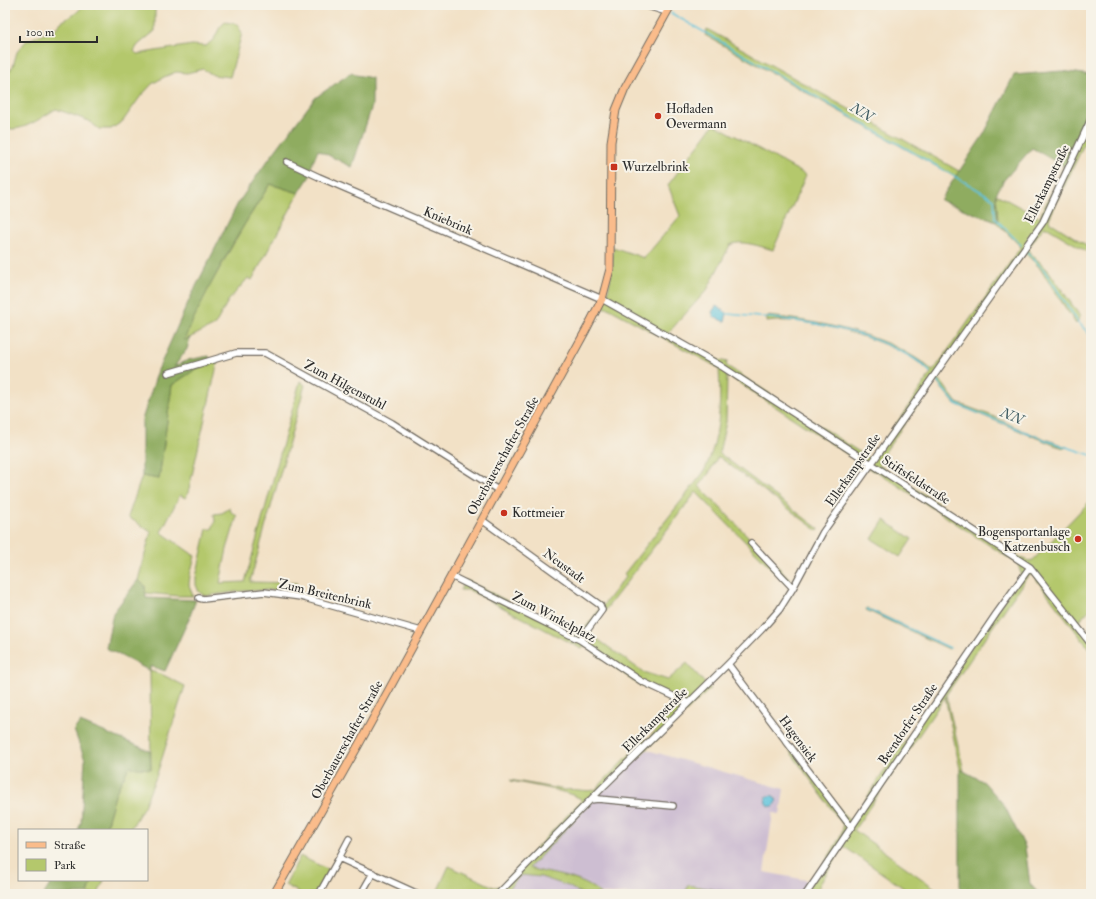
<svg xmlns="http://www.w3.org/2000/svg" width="1096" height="899" font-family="'IM FELL Double Pica',serif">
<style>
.industrial{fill:#cdbed2}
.green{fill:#b4c86c;stroke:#707a4c}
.forest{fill:#8fac60;stroke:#5d6c46}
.water{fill:#5fc4dd;stroke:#457884}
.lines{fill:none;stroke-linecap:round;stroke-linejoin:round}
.stream{stroke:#5fc4dd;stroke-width:1.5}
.minor-casing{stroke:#716b61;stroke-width:8}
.major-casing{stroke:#716b61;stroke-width:9}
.minor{stroke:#fff;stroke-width:5.5}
.major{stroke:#fabc8b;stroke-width:7}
.poi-dot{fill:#c8321e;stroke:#f7f3e8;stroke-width:1.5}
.labels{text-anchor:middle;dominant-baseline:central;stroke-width:4;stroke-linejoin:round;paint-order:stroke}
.poi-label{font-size:13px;fill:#2b2b2b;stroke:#f7f3e8;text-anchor:start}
.street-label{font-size:13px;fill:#2b2b2b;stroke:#f7f3e8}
.water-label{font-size:14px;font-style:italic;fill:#3b5960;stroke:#f7f3e8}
</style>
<rect width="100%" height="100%" fill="#f7f3e8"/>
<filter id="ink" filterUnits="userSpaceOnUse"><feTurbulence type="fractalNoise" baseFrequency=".025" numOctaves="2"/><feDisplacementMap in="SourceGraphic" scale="8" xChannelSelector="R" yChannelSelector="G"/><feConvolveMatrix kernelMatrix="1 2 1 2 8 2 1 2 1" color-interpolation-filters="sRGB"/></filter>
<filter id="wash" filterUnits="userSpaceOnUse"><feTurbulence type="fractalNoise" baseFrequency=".012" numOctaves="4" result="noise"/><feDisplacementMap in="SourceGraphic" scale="16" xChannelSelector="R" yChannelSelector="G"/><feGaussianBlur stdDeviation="0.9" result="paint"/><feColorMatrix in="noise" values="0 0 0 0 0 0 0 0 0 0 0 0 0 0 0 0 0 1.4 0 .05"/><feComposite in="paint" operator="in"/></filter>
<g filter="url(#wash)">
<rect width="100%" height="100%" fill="#f2e1c6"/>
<path class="industrial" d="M647 750 784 789 780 814 773 813 764 872 811 881 803 894H739L689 885 685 894H601L593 887 579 881 528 868 598 795Z
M521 875 541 877 568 886 582 894H503Z"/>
<path class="green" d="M84 5H152L155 9V31L138 45 134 51 137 54 192 45 206 46 214 39 220 27 225 22 237 24 242 33 230 77 213 75 203 69 187 73 176 72 164 77 152 84 140 97 123 121 111 129H99L89 121 56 109C42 117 22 133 5 128V77L13 66 17 52 26 41 54 30 61 22 76 13Z
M707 29 959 171 955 177 705 35Z
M1091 112V129L1049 219 1050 222 1091 248V254L1046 227 1043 228 1029 247V252L1048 270 1080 316 1076 324 1039 267 1025 253 937 376 957 403 990 415 1024 431 1067 447 1064 448 1054 445 955 404 935 380 878 462 879 465 1023 559 1029 561 1033 560 1091 500V608L1079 621 1091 637V651L1033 575H1030L1027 577 946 695 964 771 960 769 945 697 854 830 943 894H912L843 846 819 886 820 889 825 894H819L814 891 811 894H803C811 882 845 837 843 825L789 750 800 756 848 820H853L880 777 1006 597 1021 574 1018 564 876 471H873L727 375 726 422 719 453 819 529 818 531 719 457 717 458 709 473 699 485 700 487 790 579 787 584 696 492 590 630 593 636 643 672 668 680 687 663 710 689 598 795 529 868C552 875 582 876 601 894H582L568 886 541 877 521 875 503 894H436L449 866 494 887 500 886 582 800C574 792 525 784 511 781L510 780 565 790C575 788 584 792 595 790L644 740 648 739 678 707 679 704 677 701 638 684 584 645 582 649 469 590H460L466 580 578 637 626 576 624 574 703 473C720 440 721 404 719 368L608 308H603C610 288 613 268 613 247L644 258 680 216 668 185 714 124 806 175 773 250C762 247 740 239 730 245L707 290 668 333 718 360 728 362 726 363 727 366 867 457 870 458 874 456 931 373C925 367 917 361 909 356 877 338 804 315 767 322V316C819 321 893 335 933 371L934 370 1021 247 996 222 998 221 996 194 1038 217 1040 216Z
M270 184 299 193 252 280 248 278 228 301 215 325 183 341 203 298 244 225Z
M218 361 188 493 185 498 180 495 161 532 195 556 190 575 189 585 193 596H178L145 593V586L138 580 151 532 128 517 142 476 159 479 172 385 196 369Z
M300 381 305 385 250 582 297 583 294 592 270 590 242 591 205 596 199 592 196 585V577L207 529H212L215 521 214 514 222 513 230 508 231 512 237 516 227 549 220 583 245 582Z
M884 520 912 539 900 557 872 539Z
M867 608 950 648 949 649 866 610Z
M150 671 163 675 185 686 156 777 144 806 130 830H105L116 792 129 767 151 769Z
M300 856 329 870 316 894H302L285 885Z
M92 880H104L98 894H88Z
M688 885 739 894H685Z"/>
<path class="forest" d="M1062 71 1091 75V112L1065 167 1032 148 1004 180 996 194 998 221 996 222 940 200 984 134 1014 75Z
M352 72 356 75 372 78V106L352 167 318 150 310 170V176L299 193 270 184C237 234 208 286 184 340L190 338 187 349 174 367 188 360 209 356 212 364 196 369 172 385 159 479 142 476V420L158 370 190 298 238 203 263 167 315 98Z
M138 580 145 586 146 598 196 600 188 621 165 671 150 666V671L106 648 113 613Z
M80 722 150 751 151 769 129 767 116 792 105 830H78L81 823 85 760 74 730Z
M960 769 984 782 1004 805 1025 847 1030 884 1039 894H960Z
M53 880H92L88 894H44Z"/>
<path class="water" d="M716 306 727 313 725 322 714 317 712 312Z
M765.5 801a5.5 5.5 0 1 1 11 0a5.5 5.5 0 1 1-11 0Z"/>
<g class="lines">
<path class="stream" d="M637 5 643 7
M671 13 994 199 995 218 1021 245
M1026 251 1044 270 1078 322 1091 336
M727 314C785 319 845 323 898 350 910 356 922 362 930 372
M935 379 956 404 1048 441 1091 455
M867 609 950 648"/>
</g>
</g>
<g filter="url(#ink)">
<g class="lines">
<g class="minor-casing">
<path id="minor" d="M644 5 667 12
M287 162 319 177 602 299 721 366 1030 567 1091 644
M168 373 236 353H265L392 423 498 490
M482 520 600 605 602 610 580 640
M751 543 793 588
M451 576 580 640 641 681 688 703
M199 598 203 599 264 592 301 597 421 631
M728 664 851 827
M590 800 598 799 673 806
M349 839 339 858 418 894
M319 894 339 858
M361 894 373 873
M498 894 602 788 728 664 763 628 779 610 793 588 823 532 1043 222 1091 119
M806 894 996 614 1030 567"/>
</g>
<g class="major-casing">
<path id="major" d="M274 894 358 746 586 330 602 299 610 269 611 142 616 110 625 88 671 5"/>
</g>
<use href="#minor" class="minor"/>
<use href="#major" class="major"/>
</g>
</g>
<g class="poi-dot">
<circle cx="658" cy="116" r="4"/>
<rect x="610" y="163" width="8" height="8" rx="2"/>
<circle cx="504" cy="513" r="4"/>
<circle cx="1078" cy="539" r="4"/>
</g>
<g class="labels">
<g class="poi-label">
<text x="666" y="109">Hofladen<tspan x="666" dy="15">Oevermann</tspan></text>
<text x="622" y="167">Wurzelbrink</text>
<text x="512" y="513">Kottmeier</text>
<text x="1070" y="532" text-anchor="end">Bogensportanlage<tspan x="1070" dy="15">Katzenbusch</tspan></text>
</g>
<g class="street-label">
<text transform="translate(1047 184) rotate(-64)">Ellerkampstraße</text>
<text transform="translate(448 221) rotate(23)">Kniebrink</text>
<text transform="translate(345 385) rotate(28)">Zum Hilgenstuhl</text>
<text transform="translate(503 456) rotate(-61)">Oberbauerschafter Straße</text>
<text transform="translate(853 470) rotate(-55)">Ellerkampstraße</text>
<text transform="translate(916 480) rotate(33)">Stiftsfeldstraße</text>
<text transform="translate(564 566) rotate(36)">Neustadt</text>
<text transform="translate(325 594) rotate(13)">Zum Breitenbrink</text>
<text transform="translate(554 617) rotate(28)">Zum Winkelplatz</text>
<text transform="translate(655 720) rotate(-45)">Ellerkampstraße</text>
<text transform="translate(908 724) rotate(-56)">Beendorfer Straße</text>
<text transform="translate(798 739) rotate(53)">Hagensiek</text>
<text transform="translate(347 740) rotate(-61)">Oberbauerschafter Straße</text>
</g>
<g class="water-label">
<text transform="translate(862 112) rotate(30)">NN</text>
<text transform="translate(1012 416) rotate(22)">NN</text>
</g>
</g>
<rect width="1096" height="899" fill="none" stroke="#f7f3e8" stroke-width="20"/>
<rect x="18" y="829" width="130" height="52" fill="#f7f3e8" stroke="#a5a39c"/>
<rect x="26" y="842" width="20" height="6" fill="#fabc8b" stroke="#a5a39c"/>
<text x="54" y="849" font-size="12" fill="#2b2b2b">Straße</text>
<rect x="26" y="859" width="20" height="12" fill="#b4c86c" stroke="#a5a39c"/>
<text x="54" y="869" font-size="12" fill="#2b2b2b">Park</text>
<path d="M20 36v6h77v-6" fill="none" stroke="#2b2b2b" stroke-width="2"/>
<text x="26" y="36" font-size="12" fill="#2b2b2b" stroke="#f7f3e8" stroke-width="3" paint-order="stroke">100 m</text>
</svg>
